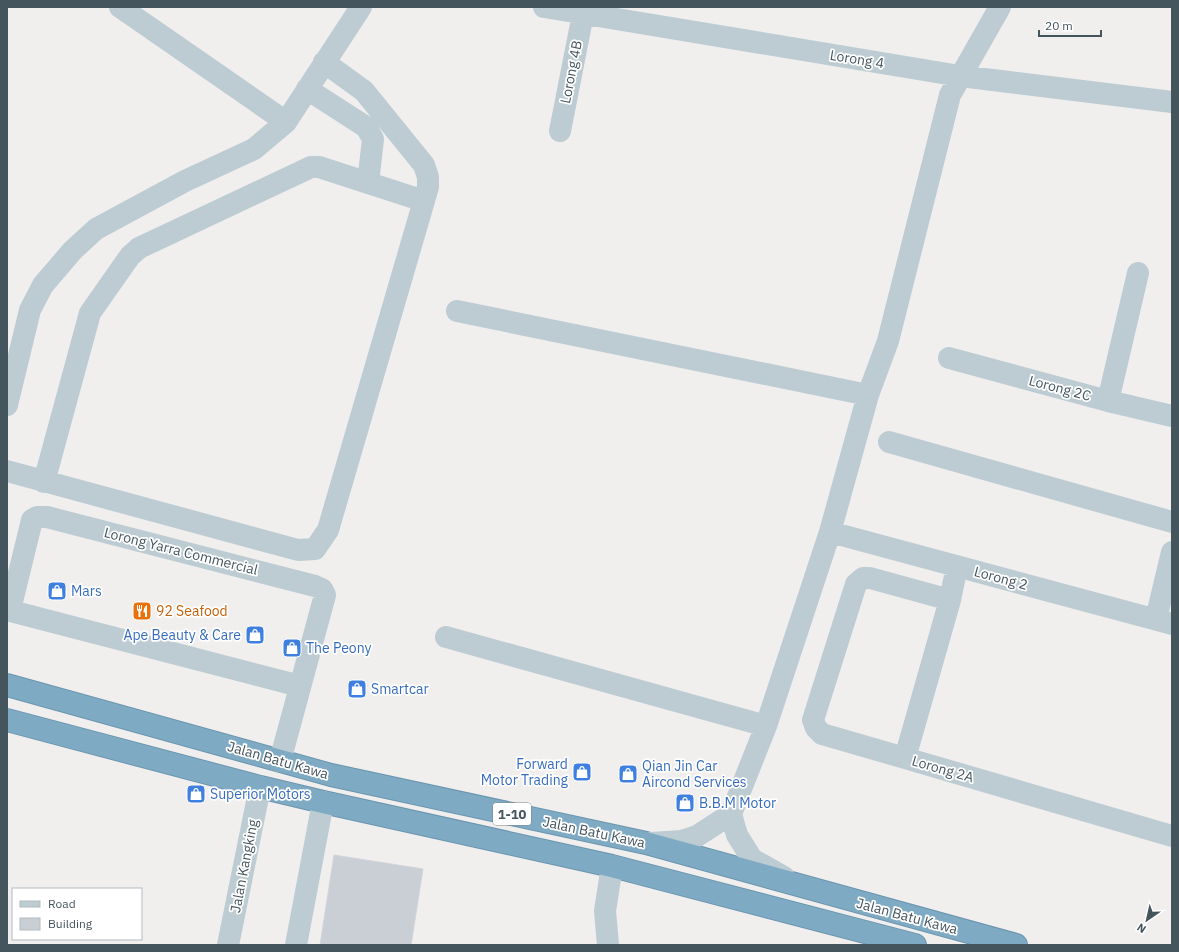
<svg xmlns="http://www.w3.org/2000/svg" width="1179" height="952" font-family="'IBM Plex Sans',sans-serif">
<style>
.building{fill:#c9cfd4;stroke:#d1d5db}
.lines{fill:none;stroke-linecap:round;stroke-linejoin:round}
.highway-casing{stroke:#6a95af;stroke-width:24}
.minor{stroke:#bcccd2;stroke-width:22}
.highway{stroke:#7faac3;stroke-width:22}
.labels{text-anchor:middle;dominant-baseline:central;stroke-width:3.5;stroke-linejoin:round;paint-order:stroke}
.shield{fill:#fff;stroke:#7c888e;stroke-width:1}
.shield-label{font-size:13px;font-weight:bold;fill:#44555e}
.street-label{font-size:14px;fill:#44555e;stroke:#fff}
.shop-label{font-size:14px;fill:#366cbe;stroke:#fff;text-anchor:start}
.food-label{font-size:14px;fill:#c56008;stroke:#fff;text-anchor:start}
</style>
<rect width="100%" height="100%" fill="#f1eeee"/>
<path class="building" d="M334 855 423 869 411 945H320Z"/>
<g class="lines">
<g class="highway-casing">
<path id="highway" d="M7 685 331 775 646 843 1016 945
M7 720 260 787 323 802 612 866 915 945"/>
</g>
<path class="minor" d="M120 7 286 122 361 7
M544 7 960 76 1172 102
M307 89 366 127 373 139 368 183
M560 131 583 14
M457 311 868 395
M949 358 1108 401 1172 416
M1108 401 1138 273
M7 405 30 310 43 285 73 250 96 229 185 181 254 149 286 122
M889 442 1172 522
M7 471 298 550 315 549 328 530 428 187V177L424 165 364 91 324 62
M44 482 90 313 130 256 139 248 311 167H319L424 201
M830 532 1172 624
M957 566 950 600 905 758 1172 836
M7 610 300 686
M10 610 32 520 37 517H47L315 586 322 589 325 595 280 761
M1156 619 1172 552
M446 637 766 726
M905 758 822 734 816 728 813 720 856 584 863 578H870L950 600
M731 814 737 835 752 859 784 877
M651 843 682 841 697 836 731 814 766 726 830 532 868 395 888 341 950 95 1000 7
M228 945 260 787
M296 945 323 802
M608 945 605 911 612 866"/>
<use href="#highway" class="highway"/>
</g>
<defs>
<g id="shop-square" transform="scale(1)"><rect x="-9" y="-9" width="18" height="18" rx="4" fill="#3f7fe0" stroke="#fff"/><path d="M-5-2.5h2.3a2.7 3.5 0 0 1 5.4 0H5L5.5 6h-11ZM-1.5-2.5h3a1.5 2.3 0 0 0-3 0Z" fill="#fff"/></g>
<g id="restaurant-square" transform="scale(1)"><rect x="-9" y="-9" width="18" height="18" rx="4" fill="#e8710a" stroke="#fff"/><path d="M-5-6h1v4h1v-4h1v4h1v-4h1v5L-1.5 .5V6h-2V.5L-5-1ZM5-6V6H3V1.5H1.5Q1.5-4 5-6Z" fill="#fff"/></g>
</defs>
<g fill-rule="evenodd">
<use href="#shop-square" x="57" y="591"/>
<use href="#restaurant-square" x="142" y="611"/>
<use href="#shop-square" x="255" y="635"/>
<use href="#shop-square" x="292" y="648"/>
<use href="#shop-square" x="357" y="689"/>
<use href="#shop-square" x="582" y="772"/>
<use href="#shop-square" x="628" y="774"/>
<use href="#shop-square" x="196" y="794"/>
<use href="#shop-square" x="685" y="803"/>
</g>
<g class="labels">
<rect class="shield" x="493" y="803" width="38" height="22" rx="3"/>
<g class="shield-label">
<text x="512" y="814">1-10</text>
</g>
<g class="street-label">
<text transform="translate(857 59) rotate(9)">Lorong 4</text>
<text transform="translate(571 72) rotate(-79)">Lorong 4B</text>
<text transform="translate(1060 388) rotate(15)">Lorong 2C</text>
<text transform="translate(181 551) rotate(14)">Lorong Yarra Commercial</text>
<text transform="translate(1001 578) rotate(15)">Lorong 2</text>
<text transform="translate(278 760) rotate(16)">Jalan Batu Kawa</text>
<text transform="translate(943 769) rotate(16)">Lorong 2A</text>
<text transform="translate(594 832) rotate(12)">Jalan Batu Kawa</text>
<text transform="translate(244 866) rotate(-79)">Jalan Kangking</text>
<text transform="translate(907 916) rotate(15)">Jalan Batu Kawa</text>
</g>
<g class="shop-label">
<text x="71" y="591">Mars</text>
<text x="241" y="635" text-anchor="end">Ape Beauty &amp; Care</text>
<text x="306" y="648">The Peony</text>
<text x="371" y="689">Smartcar</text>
<text x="568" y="764" text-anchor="end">Forward<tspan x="568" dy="16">Motor Trading</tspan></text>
<text x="642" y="766">Qian Jin Car<tspan x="642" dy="16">Aircond Services</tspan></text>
<text x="210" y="794">Superior Motors</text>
<text x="699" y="803">B.B.M Motor</text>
</g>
<g class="food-label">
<text x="156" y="611">92 Seafood</text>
</g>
</g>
<rect width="1179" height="952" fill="none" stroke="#44555e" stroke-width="16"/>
<rect x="12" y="888" width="130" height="52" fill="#ffffff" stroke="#b4bbbf"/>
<rect x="20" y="901" width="20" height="6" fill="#bcccd2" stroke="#b4bbbf"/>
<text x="48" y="908" font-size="12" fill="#44555e">Road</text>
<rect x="20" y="918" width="20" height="12" fill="#c9cfd4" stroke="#b4bbbf"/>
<text x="48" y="928" font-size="12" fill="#44555e">Building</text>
<g transform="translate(1147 920) rotate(214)" stroke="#ffffff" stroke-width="3" paint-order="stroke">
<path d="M0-3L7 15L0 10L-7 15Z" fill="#44555e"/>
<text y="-6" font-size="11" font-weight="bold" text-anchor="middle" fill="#44555e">N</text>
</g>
<path d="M1039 30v6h62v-6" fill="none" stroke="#44555e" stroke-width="2"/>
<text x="1045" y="30" font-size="12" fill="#44555e" stroke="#ffffff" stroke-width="3" paint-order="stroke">20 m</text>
</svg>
